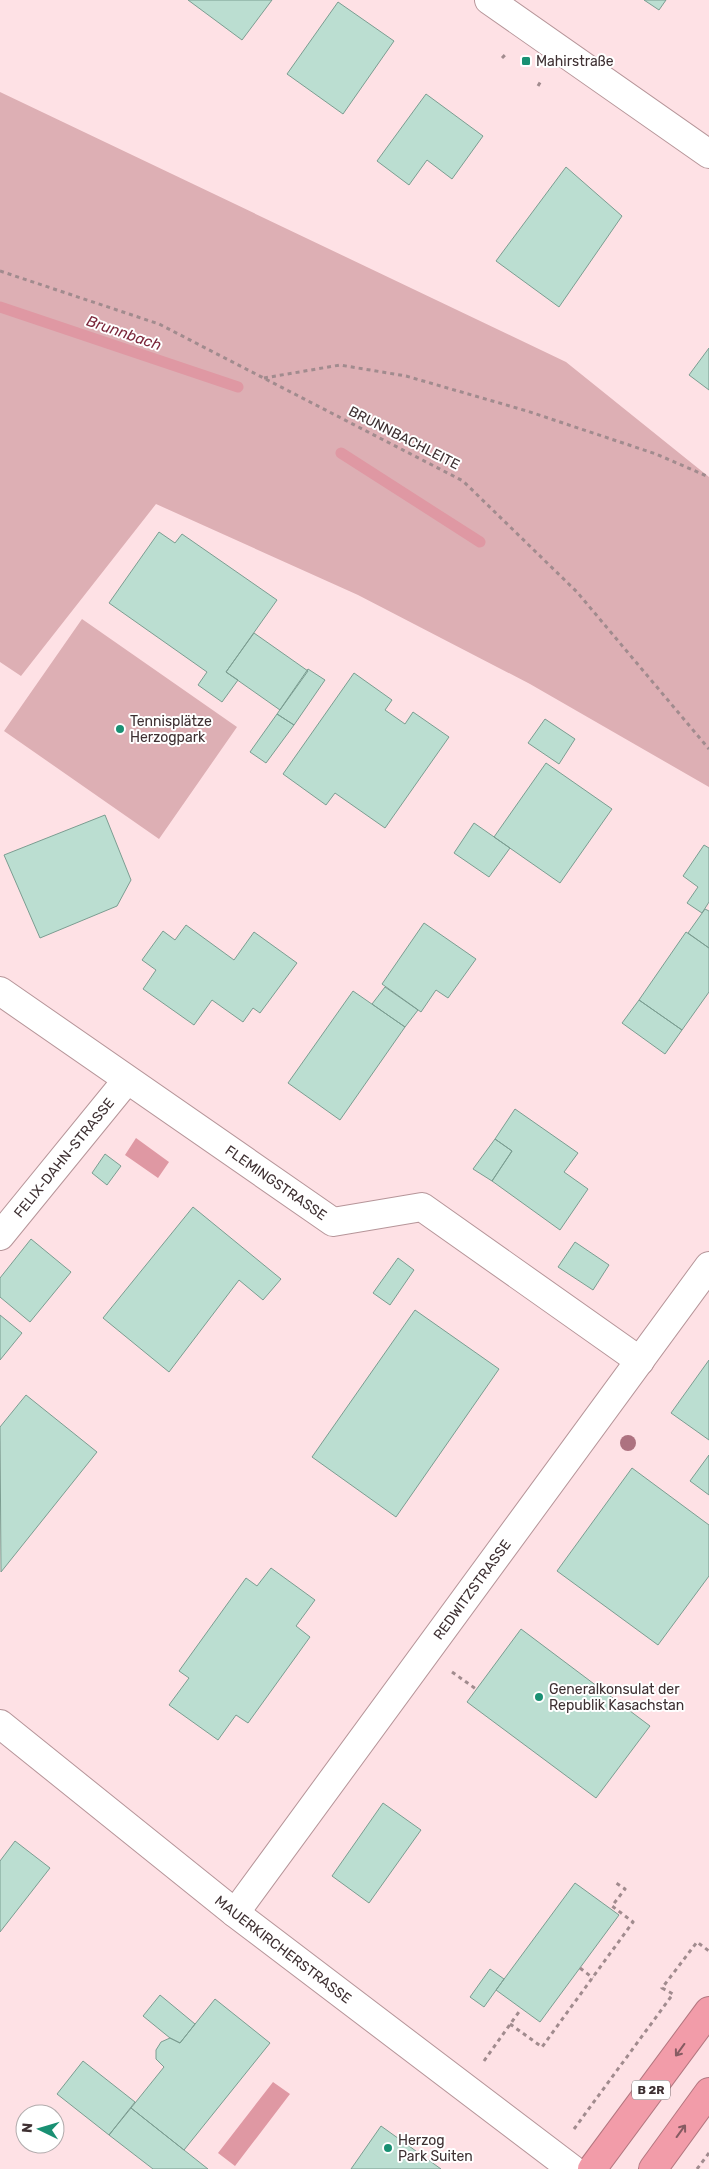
<svg xmlns="http://www.w3.org/2000/svg" width="709" height="2169" font-family="Rubik,sans-serif">
<style>
.green{fill:#ddafb4}
.water{fill:#df98a3}
.lines{fill:none;stroke-linecap:round;stroke-linejoin:round}
.stream{stroke:#df98a3;stroke-width:11}
.building{fill:#bbded1;stroke:#7b9d91}
.street-casing{stroke:#b69599;stroke-width:30}
.secondary-casing{stroke:#b69599;stroke-width:30}
.highway-casing{stroke:#b3767f;stroke-width:30}
.path{stroke:#a18b8e;stroke-width:3;stroke-dasharray:4 4;stroke-linecap:butt}
.street{stroke:#fff;stroke-width:28}
.secondary{stroke:#fff;stroke-width:28}
.highway{stroke:#f29ca9;stroke-width:28}
.tree{fill:#ad7280}
.oneway{stroke:#865b62}
.poi-dot{fill:#199073;stroke:#fff;stroke-width:2}
.labels{text-anchor:middle;dominant-baseline:central;stroke-width:4;stroke-linejoin:round;paint-order:stroke}
.shield{fill:#fff;stroke:#786e70;stroke-width:1}
.shield-label{font-size:12px;font-weight:bold;fill:#3e3032}
.poi-label{font-size:14px;fill:#3e3032;stroke:#fff;text-anchor:start}
.street-label{font-size:14px;fill:#3e3032;stroke:#fff}
.water-label{font-size:15px;font-style:italic;fill:#7c283c;stroke:#fff}
</style>
<rect width="100%" height="100%" fill="#fee1e5"/>
<path class="green" d="M0 92 566 362 709 477V787L530 684 358 595 156 504 21 676 0 662Z
M82 619 237 727 159 839 4 731Z"/>
<path class="water" d="M136 1138 169 1162 158 1178 125 1155Z
M273 2082 290 2094 235 2166 218 2153Z"/>
<g class="lines">
<path class="stream" d="M0 307 238 387
M341 453 480 542"/>
</g>
<path class="building" d="M188 0H272L242 40Z
M644 0H666L659 10Z
M338 2 394 41 343 114 287 74Z
M426 94 483 136 452 179 427 160 409 185 377 161Z
M566 167 622 216 559 307 496 261Z
M709 348V390L689 375Z
M159 532 175 543 182 534 277 600 226 672 238 680 222 702 198 685 207 672 109 603Z
M254 633 308 671 280 710 226 672Z
M308 669 325 680 294 725 277 714Z
M354 673 392 700 385 710 405 724 413 712 449 737 385 828 335 793 326 805 283 774Z
M277 714 294 725 266 763 250 752Z
M545 719 575 739 559 764 528 743Z
M546 763 612 809 560 883 494 837Z
M105 815 131 880 117 906 40 938 4 855Z
M474 823 510 848 489 877 454 853Z
M704 845 709 848V902L702 913 687 903 698 887 683 876Z
M705 909 709 911V948L688 933Z
M424 923 476 959 448 998 436 990 421 1012 382 984Z
M186 925 234 960 254 932 297 963 260 1013 253 1008 243 1022 212 1000 194 1025 143 989 156 970 142 960 163 931 175 940Z
M686 932 709 948V992L682 1030 639 1000Z
M385 987 418 1010 405 1027 372 1004Z
M353 991 405 1027 340 1120 288 1083Z
M639 1000 682 1030 665 1054 622 1023Z
M515 1109 578 1153 564 1172 588 1189 560 1230 492 1181 512 1151 495 1139Z
M495 1139 512 1151 492 1181 473 1169Z
M105 1154 121 1166 107 1185 92 1173Z
M193 1207 281 1279 263 1300 239 1280 169 1372 103 1318Z
M31 1239 71 1272 30 1322 0 1297V1278Z
M575 1242 609 1265 593 1290 558 1267Z
M398 1258 414 1270 390 1305 373 1293Z
M415 1310 499 1369 396 1517 312 1457Z
M0 1315 22 1333 0 1360Z
M709 1360V1440L671 1413Z
M26 1395 97 1452 1 1572 0 1427Z
M709 1455V1495L690 1481Z
M632 1468 709 1525V1576L658 1645 557 1571Z
M271 1568 315 1600 296 1626 310 1637 248 1723 236 1715 218 1740 169 1705 189 1678 179 1671 246 1578 257 1586Z
M521 1629 650 1726 596 1798 467 1702Z
M383 1803 421 1830 369 1903 332 1876Z
M15 1841 50 1868 0 1932V1861Z
M575 1883 619 1915 540 2022 496 1990Z
M490 1969 504 1979 484 2007 470 1997Z
M160 1995 195 2024 180 2043 170 2038 143 2016Z
M215 1999 270 2043 184 2150 131 2108 164 2067 156 2059V2050L161 2042 170 2038 180 2043Z
M83 2061 135 2102 109 2135 57 2094Z
M131 2108 184 2150 208 2169H153L109 2135Z
M381 2126 441 2169H351Z"/>
<g class="lines">
<g class="street-casing">
<g id="street">
<path id="s1" d="M0 991 333 1222 422 1207 640 1361"/>
<path id="s2" d="M0 1236 127 1080"/>
<path id="s3" d="M0 1724 235 1913 572 2169"/>
<path id="s4" d="M235 1913 709 1266"/>
</g>
</g>
<g class="secondary-casing">
<path id="secondary" d="M489 0 709 154"/>
</g>
<g class="highway-casing">
<path id="highway" d="M592 2169 709 2011
M653 2169 709 2092"/>
</g>
<path class="path" d="M502 58 505 55
M538 86 541 81
M0 271 159 324 463 481 577 592 709 749
M264 378 340 365 406 376 527 411 656 454 709 477
M452 1672 476 1689
M580 1968 593 1978
M510 2024 542 2047 633 1922 612 1906 625 1889 616 1883
M484 2061 521 2009
M574 2129 673 1994 662 1988 697 1942 709 1951
M697 2169 709 2153"/>
<use href="#street" class="street"/>
<use href="#secondary" class="secondary"/>
<use href="#highway" class="highway"/>
</g>
<circle class="tree" cx="628" cy="1443" r="8"/>
<defs><path id="oneway-shaft" d="M-6 0H5M1.5-3L5.5 0L1.5 3" fill="none" stroke-width="1.6" stroke-linecap="round" stroke-linejoin="round" transform="scale(1.25)"/></defs>
<g class="oneway">
<use href="#oneway-shaft" transform="translate(680 2050) rotate(126)"/>
<use href="#oneway-shaft" transform="translate(681 2131) rotate(-54)"/>
</g>
<g class="poi-dot">
<rect x="521" y="56" width="10" height="10" rx="2.5"/>
<circle cx="120" cy="729" r="5"/>
<circle cx="539" cy="1697" r="5"/>
<circle cx="388" cy="2148" r="5"/>
</g>
<g class="labels">
<rect class="shield" x="632" y="2080.5" width="38" height="19" rx="4"/>
<g class="shield-label">
<text x="651" y="2090">B 2R</text>
</g>
<g class="poi-label">
<text x="536" y="61">Mahirstraße</text>
<text x="130" y="721">Tennisplätze<tspan x="130" dy="16">Herzogpark</tspan></text>
<text x="549" y="1689">Generalkonsulat der<tspan x="549" dy="16">Republik Kasachstan</tspan></text>
<text x="398" y="2140">Herzog<tspan x="398" dy="16">Park Suiten</tspan></text>
</g>
<g class="street-label">
<text transform="translate(404 438) rotate(27)">BRUNNBACHLEITE</text>
<text stroke="none"><textPath href="#s2" startOffset="101">FELIX-DAHN-STRASSE</textPath></text>
<text stroke="none"><textPath href="#s1" startOffset="336">FLEMINGSTRASSE</textPath></text>
<text stroke="none"><textPath href="#s4" startOffset="401">REDWITZSTRASSE</textPath></text>
<text stroke="none"><textPath href="#s3" startOffset="362">MAUERKIRCHERSTRASSE</textPath></text>
</g>
<g class="water-label">
<text transform="translate(124 333) rotate(19)">Brunnbach</text>
</g>
</g>
<g transform="translate(40 2129) rotate(275)"><circle r="24" fill="#ffffff" stroke="#b2acad"/>
<path d="M0-4L9 19L0 12L-9 19Z" fill="#199073"/>
<text y="-8" font-size="14" font-weight="bold" text-anchor="middle" fill="#3e3032">N</text>
</g>
</svg>
